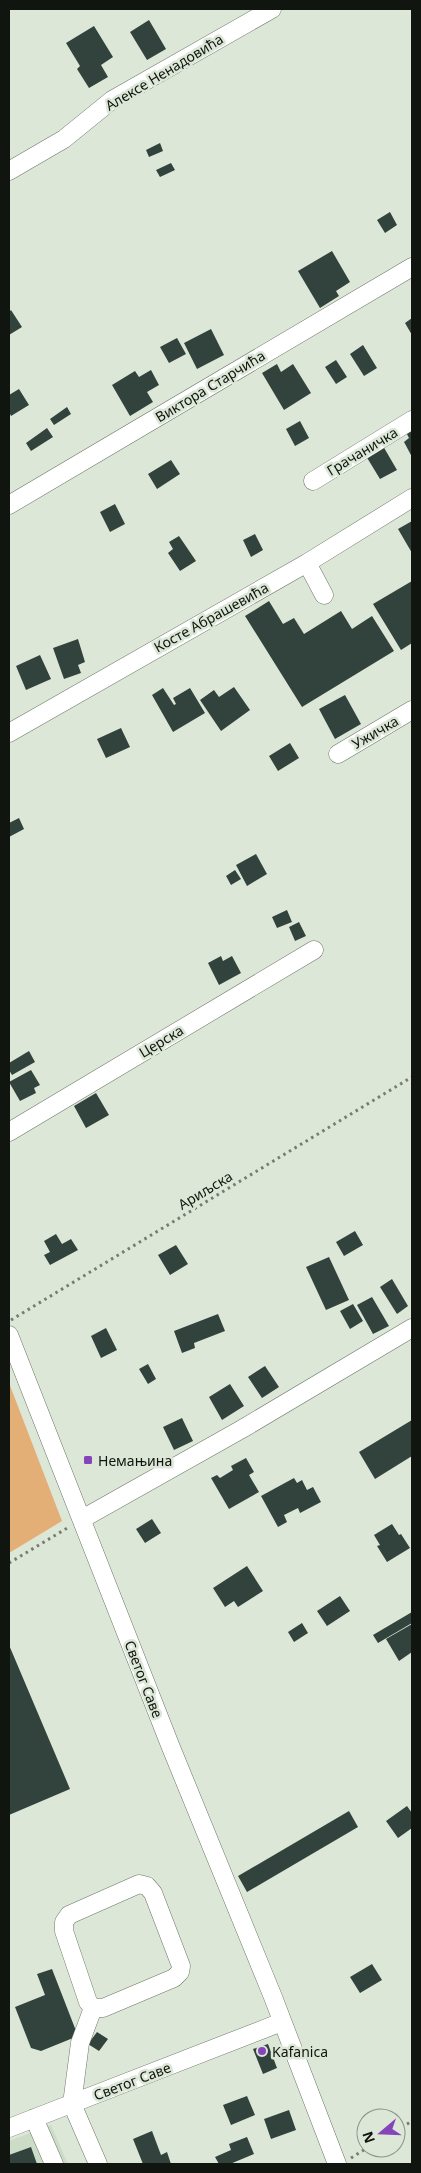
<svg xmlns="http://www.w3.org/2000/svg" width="421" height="2173" font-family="'Noto Sans',sans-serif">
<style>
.built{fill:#ccdcc6}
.green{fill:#e3af76}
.building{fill:#32433d}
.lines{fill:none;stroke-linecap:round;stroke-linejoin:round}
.minor-casing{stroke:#6d7769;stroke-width:19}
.path{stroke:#757d72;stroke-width:3;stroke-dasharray:2.5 4;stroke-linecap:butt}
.minor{stroke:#fff;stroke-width:18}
.poi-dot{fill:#8544b9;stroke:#dce7d7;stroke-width:2}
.labels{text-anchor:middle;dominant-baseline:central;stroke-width:5;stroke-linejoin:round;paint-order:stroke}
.street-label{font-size:14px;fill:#11150f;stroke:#dce7d7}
.poi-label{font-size:14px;fill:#11150f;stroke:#dce7d7;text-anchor:start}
</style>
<rect width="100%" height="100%" fill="#dce7d7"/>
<path class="built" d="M51 2125 68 2164H9V2141Z"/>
<path class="green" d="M9 1383 62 1521 9 1553Z"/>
<path class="building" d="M149 20 166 49 147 60 130 32Z
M94 26 113 57 101 65 108 77 89 88 77 69 80 66 66 43Z
M160 143 163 151 149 157 146 150Z
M171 163 175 170 160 177 156 170Z
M390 212 397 225 385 233 377 220Z
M332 251 350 282 336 291 339 296 320 308 298 271Z
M11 310 22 327 9 335V312Z
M412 318V335L405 323Z
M211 329 224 355 197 369 184 343Z
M177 338 186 354 169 363 160 347Z
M363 345 377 368 364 376 350 354Z
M336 360 347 377 336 384 325 367Z
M277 364 281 372 293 364 311 393 284 410 262 373Z
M151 370 159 385 147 392 153 402 130 416 112 385 135 371 139 377Z
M19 389 29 405 11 416 9 412V395Z
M67 407 71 414 54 425 50 419Z
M300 421 309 438 295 446 286 429Z
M47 428 53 437 31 451 26 443Z
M412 428V457L404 442 409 438 406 432Z
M383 446 397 470 380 479 366 456Z
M171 460 180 474 157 489 148 474Z
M115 504 125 524 110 532 100 512Z
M412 521V553L398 529Z
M255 534 263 550 251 557 243 540Z
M179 536 196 561 180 571 168 553 173 549 169 542Z
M412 581V643L401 650 373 604Z
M269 601 283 624 294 618 304 634 341 611 352 629 372 616 394 651 302 707 245 616Z
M78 639 85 662 78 665 81 673 64 679 53 648Z
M40 655 51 679 26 690 16 666Z
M234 687 250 710 221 731 200 700 214 690 219 697Z
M163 688 174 705 176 704 173 698 190 688 205 713 173 732 152 695Z
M345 695 361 724 335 739 319 709Z
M121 728 130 747 106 758 97 739Z
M290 743 299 758 278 771 269 756Z
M19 818 24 829 9 837V823Z
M256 854 267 874 247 886 236 865Z
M235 870 241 879 231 885 226 876Z
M287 910 292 922 277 928 272 917Z
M299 922 306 936 295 941 289 927Z
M221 956 223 961 232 956 241 973 219 985 208 963Z
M29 1051 35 1062 12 1075 9 1070V1063Z
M31 1070 40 1085 34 1088 36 1093 20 1101 9 1082Z
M96 1093 109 1115 86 1128 74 1106Z
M355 1231 363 1245 344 1256 336 1242Z
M56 1234 62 1244 71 1239 78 1250 50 1265 44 1255 50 1252 44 1241Z
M176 1245 188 1264 170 1275 158 1255Z
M329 1257 349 1300 326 1310 306 1267Z
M392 1279 408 1306 397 1314 380 1287Z
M372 1297 389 1326 373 1334 357 1305Z
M353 1304 363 1321 350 1329 340 1311Z
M218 1314 225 1331 194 1343 195 1348 182 1353 174 1331Z
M106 1328 117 1350 101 1358 91 1336Z
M148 1364 156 1379 148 1384 139 1369Z
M265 1366 279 1387 262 1398 248 1377Z
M230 1384 244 1406 222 1420 209 1397Z
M182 1418 193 1441 174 1450 163 1427Z
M412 1420V1456L375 1479 359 1452Z
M246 1458 254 1472 249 1475 259 1492 229 1509 211 1478 217 1475 220 1478 233 1470 231 1466Z
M294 1478 297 1483 302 1480 307 1490 313 1487 321 1502 300 1513 298 1508 284 1515 287 1522 278 1527 261 1496Z
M152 1519 161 1533 145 1543 136 1529Z
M392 1524 399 1535 401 1534 410 1548 387 1562 377 1546 380 1545 374 1535Z
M247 1566 263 1591 238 1607 234 1601 225 1607 213 1588Z
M340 1596 350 1611 327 1626 317 1611Z
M412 1612V1623L378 1643 373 1635Z
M302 1623 308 1633 294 1642 288 1632Z
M412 1624V1652L399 1661 386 1639Z
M9 1645 70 1789 9 1815Z
M407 1806 412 1813V1828L398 1838 386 1821Z
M349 1811 358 1827 247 1892 238 1876Z
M372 1964 382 1980 360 1993 350 1977Z
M52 1969 78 2036 41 2051 31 2048 15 2007 45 1995 37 1974Z
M97 2032 108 2039 99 2051 88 2044Z
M268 2044 277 2068 263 2074 253 2049Z
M247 2096 255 2115 231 2125 223 2105Z
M289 2110 296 2130 271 2139 264 2119Z
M152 2131 161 2155 167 2152 171 2164H143L133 2139Z
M247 2137 254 2154 230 2164H219L215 2157 231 2150 229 2144Z
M31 2147 37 2164H9V2155Z"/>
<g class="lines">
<g class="minor-casing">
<path id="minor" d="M9 171 64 139 112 100 272 9
M313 481 412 420
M9 505 412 267
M307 563 324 595
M9 733 307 563 412 498
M338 754 412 710
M9 1132 314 950
M9 1335 170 1745 273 1997 337 2164
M82 1519 242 1429 412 1328
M93 2008H103L174 1978 180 1972 181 1966 153 1893 147 1886 139 1884 69 1915 64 1922V1931L88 2002 93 2008 80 2043 72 2104 98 2164
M34 2118 54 2164
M9 2128 282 2022"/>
</g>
<path class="path" d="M11 1320 412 1077
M9 1563 69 1527
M396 2131 412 2121
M351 2158 367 2148"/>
<use href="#minor" class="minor"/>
</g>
<g class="poi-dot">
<rect x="83" y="1455" width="10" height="10" rx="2.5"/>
<circle cx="262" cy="2051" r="5"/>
</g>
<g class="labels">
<g class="street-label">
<text transform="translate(164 72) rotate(-31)">Алексе Ненадовића</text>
<text transform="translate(210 386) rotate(-31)">Виктора Старчића</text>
<text transform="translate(362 451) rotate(-31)">Грачаничка</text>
<text transform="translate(211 617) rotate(-29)">Косте Абрашевића</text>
<text transform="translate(375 732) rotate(-30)">Ужичка</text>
<text transform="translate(161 1041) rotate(-31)">Церска</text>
<text transform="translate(205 1190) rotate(-31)">Ариљска</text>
<text transform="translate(144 1679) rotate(69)">Светог Саве</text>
<text transform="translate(132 2081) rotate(-21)">Светог Саве</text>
</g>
<g class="poi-label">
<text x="98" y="1460">Немањина</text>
<text x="272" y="2051">Kafanica</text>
</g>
</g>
<rect width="421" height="2173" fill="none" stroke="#11150f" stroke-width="20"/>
<g transform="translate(381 2133) rotate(251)"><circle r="24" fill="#dce7d7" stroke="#8b9387"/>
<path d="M0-4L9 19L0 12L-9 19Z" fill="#8544b9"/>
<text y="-8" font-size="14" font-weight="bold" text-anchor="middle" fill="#11150f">N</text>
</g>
</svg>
